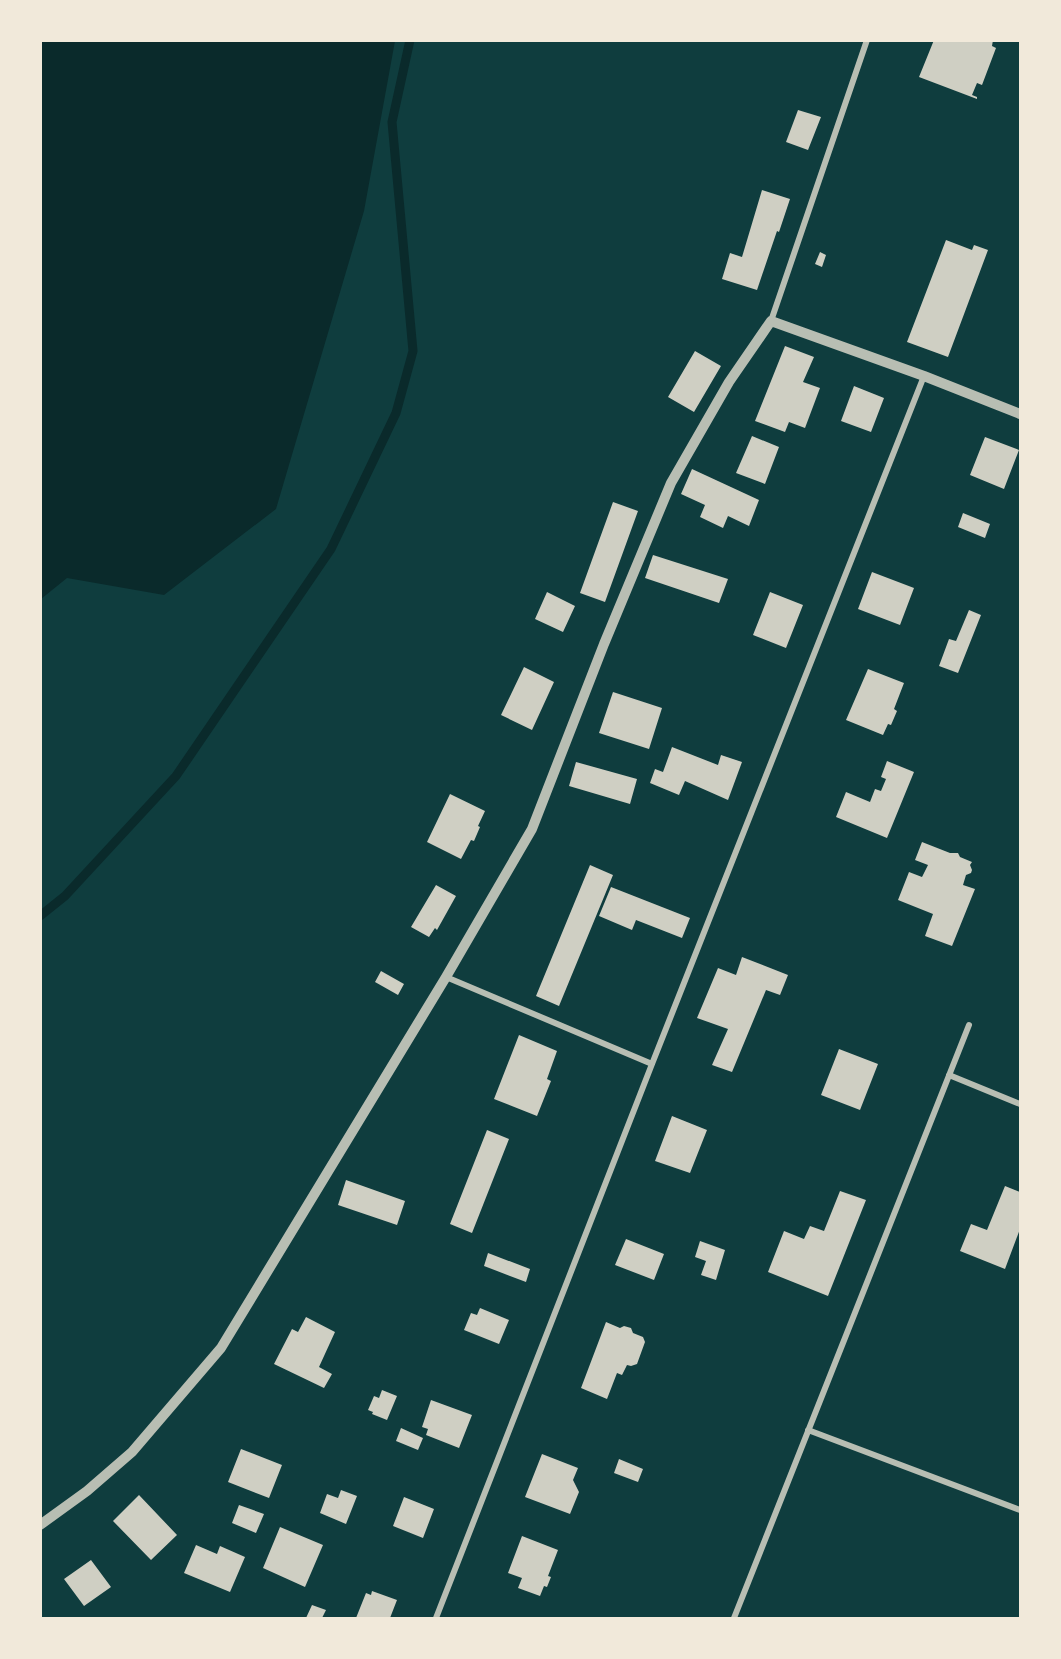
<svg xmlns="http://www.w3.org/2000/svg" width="1061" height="1659" font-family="'Libre Baskerville',serif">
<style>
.water{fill:#0a2a2b}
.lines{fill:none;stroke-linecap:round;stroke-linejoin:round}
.stream{stroke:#0a2a2b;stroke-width:9}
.building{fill:#cfcfc3}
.minor{stroke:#b8beb3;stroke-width:6}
.tertiary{stroke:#b8beb3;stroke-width:10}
</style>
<rect width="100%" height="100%" fill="#0f3d3e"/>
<path class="water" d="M41 40 395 41 364 211 276 509 164 595 67 578 41 599Z"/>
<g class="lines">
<path class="stream" d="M40 916 65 896 176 776 331 549 396 413 413 351 392 122 410 40"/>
</g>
<path class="building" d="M934 40H993L992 46 996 48 982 85 977 83 972 95 977 97V99L919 77Z
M798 110 821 117 808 150 786 142Z
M762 190 790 199 779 232 777 231 757 290 722 279 730 253 742 257Z
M946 240 972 250 974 245 988 250 948 357 907 342Z
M820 252 826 255 822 267 815 264Z
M785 346 814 357 803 382 820 388 805 428 789 422 785 432 755 421Z
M695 351 721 366 694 412 668 397Z
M854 386 884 398 871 432 841 421Z
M752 436 779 447 765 484 736 473Z
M985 437 1019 450 1004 489 970 475Z
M692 469 759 500 749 526 728 516 723 528 700 517 705 505 681 494Z
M613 502 638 511 605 602 580 593Z
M963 513 990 524 985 538 958 527Z
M653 555 728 579 719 603 645 578Z
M872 572 914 588 900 625 858 609Z
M547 592 575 606 563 632 535 619Z
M770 592 803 605 786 648 753 635Z
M969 610 981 615 958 673 939 666 949 639 956 641Z
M524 667 554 682 532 730 501 715Z
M868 669 904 683 894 709 897 711 891 725 888 724 883 735 846 720Z
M613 692 662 708 649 749 599 733Z
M672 747 718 765 721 755 742 762 728 800 685 781 679 795 650 783 655 769 663 772Z
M887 761 914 772 887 838 836 817 846 792 870 802 875 789 881 791 886 779 881 777Z
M576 762 637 779 630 804 569 786Z
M450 794 485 811 478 826 480 827 474 841 471 840 461 859 427 842Z
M922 842 950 853H958L960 857 972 862 970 865 972 870 971 873 966 875 963 885 975 889 952 946 925 936 933 914 898 900 909 872 922 877 928 865 915 860Z
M590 865 613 875 559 1006 536 996Z
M436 885 456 896 437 930 435 928 429 937 411 927Z
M611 887 690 918 682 938 636 920 632 930 599 916Z
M742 957 788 975 780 995 766 990 732 1072 712 1065 728 1029 697 1018 718 968 736 975Z
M381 971 404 984 398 995 375 982Z
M519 1035 557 1051 547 1079 551 1081 537 1116 494 1099Z
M839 1049 878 1064 860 1110 821 1095Z
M672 1116 707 1130 690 1173 655 1161Z
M487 1130 509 1139 472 1233 450 1224Z
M346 1180 405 1201 397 1225 338 1205Z
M1005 1186 1020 1192V1229L1005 1269 960 1251 971 1224 987 1230Z
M840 1191 866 1200 828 1296 768 1272 784 1231 804 1239 810 1226 824 1231Z
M626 1239 664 1254 654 1280 615 1265Z
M700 1241 725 1250 716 1280 701 1275 706 1261 695 1257Z
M488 1253 530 1269 526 1282 484 1266Z
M480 1308 509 1320 499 1344 464 1330 471 1313 477 1315Z
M306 1317 335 1332 319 1367 332 1374 324 1388 274 1364 292 1329 298 1332Z
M606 1322 620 1328 624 1326 631 1328 633 1333 643 1337 645 1342 637 1364 631 1366 627 1365 622 1375 617 1373 607 1399 581 1388Z
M382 1390 397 1396 387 1420 372 1414 373 1412 368 1410 374 1396 379 1398Z
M431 1400 472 1415 459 1448 426 1435 428 1429 422 1427Z
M401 1428 423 1438 418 1450 396 1441Z
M241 1449 282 1465 269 1498 228 1482Z
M542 1454 578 1468 573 1480 579 1492 570 1514 525 1497Z
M619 1459 643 1469 638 1482 614 1473Z
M341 1490 357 1496 346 1524 320 1513 327 1494 338 1498Z
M139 1495 177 1535 151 1560 113 1521Z
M404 1497 434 1509 423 1538 393 1526Z
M239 1505 264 1514 256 1533 232 1523Z
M280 1527 323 1545 305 1587 263 1568Z
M522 1536 558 1550 548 1576 551 1577 547 1587 544 1586 540 1596 518 1588 522 1578 508 1573Z
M196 1545 217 1554 220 1546 245 1557 230 1592 184 1573Z
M91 1560 111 1587 84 1606 64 1579Z
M372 1591 397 1600 390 1618H356L366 1593 371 1595Z
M312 1605 326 1610 322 1618H306Z"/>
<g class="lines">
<path class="minor" d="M771 321 867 40
M446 977 652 1064
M949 1075 1020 1104
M808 1430 1020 1510
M436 1618 652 1064 924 376
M734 1618 969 1025"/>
<path class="tertiary" d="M40 1525 87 1491 132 1452 221 1348 446 977 532 829 604 644 671 483 729 382 771 321 924 376 1020 414"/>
</g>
<rect width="1061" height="1659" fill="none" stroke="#f1e9da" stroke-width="84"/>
</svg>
